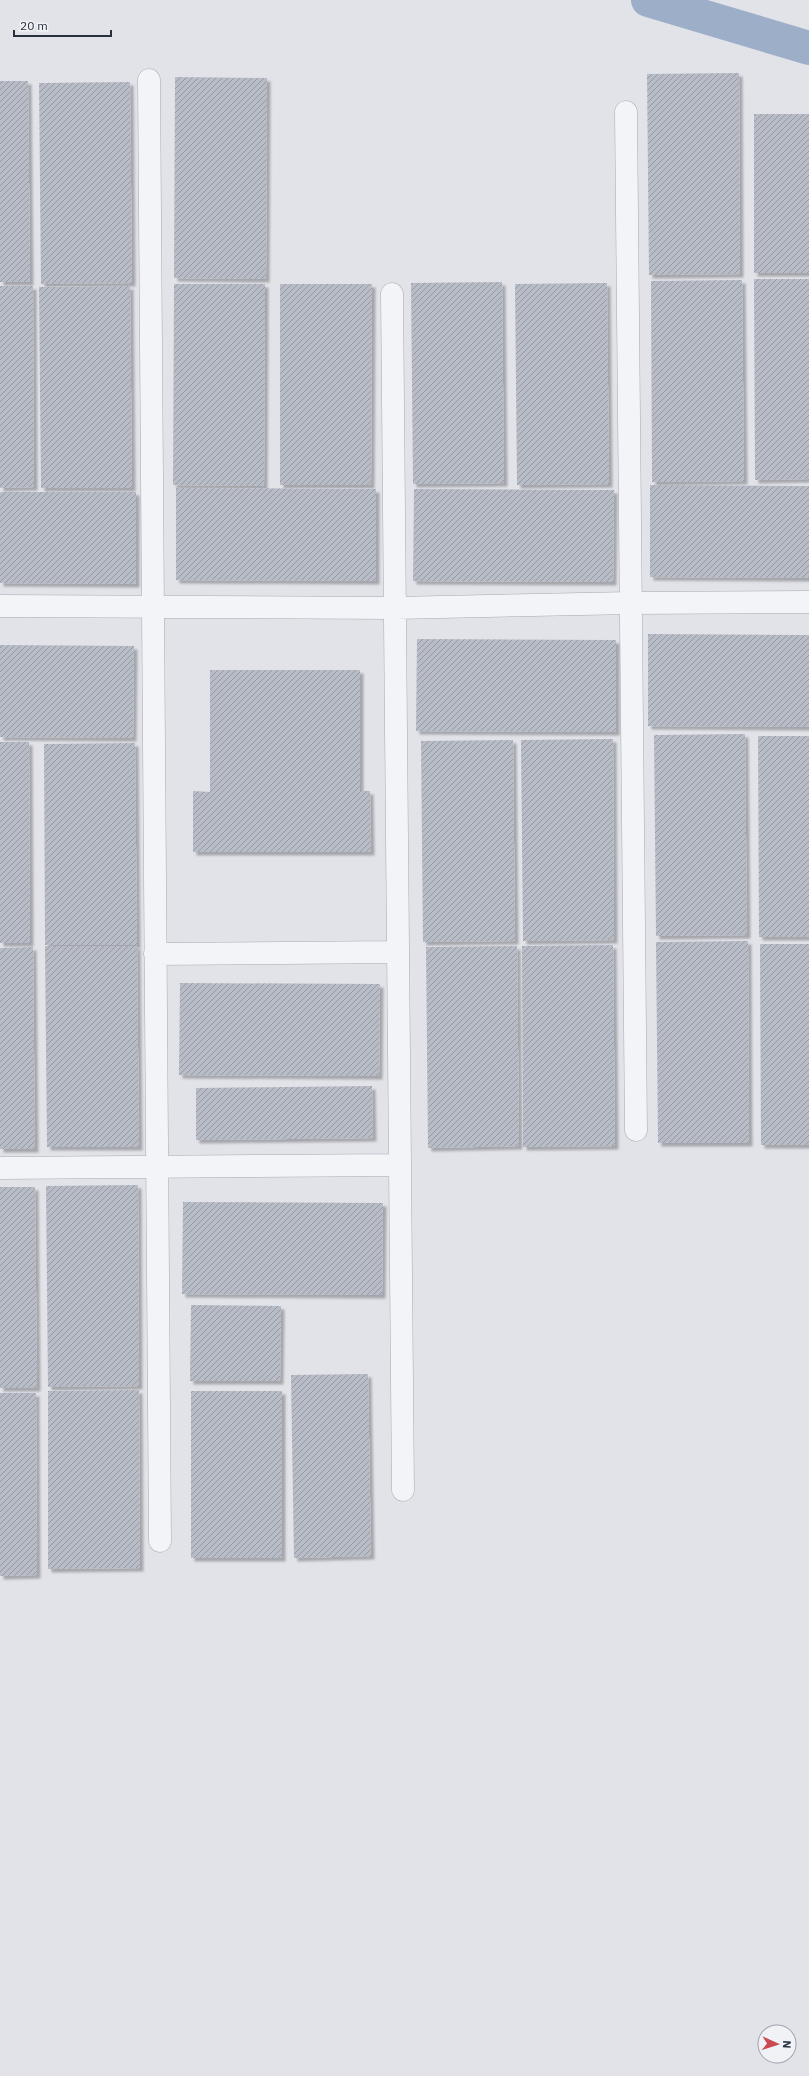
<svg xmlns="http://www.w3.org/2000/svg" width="809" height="2076" font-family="'IBM Plex Sans',sans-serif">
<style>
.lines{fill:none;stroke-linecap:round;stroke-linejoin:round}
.canal{stroke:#9caec8;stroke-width:34}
.building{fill:url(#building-hatch);filter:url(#shadow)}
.minor-casing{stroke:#a6aab3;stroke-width:23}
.minor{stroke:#f3f4f7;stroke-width:22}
</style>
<defs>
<pattern id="building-hatch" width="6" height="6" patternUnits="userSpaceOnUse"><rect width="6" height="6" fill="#b8bcc6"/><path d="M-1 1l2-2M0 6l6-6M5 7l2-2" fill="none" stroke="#9699a2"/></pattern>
<filter id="shadow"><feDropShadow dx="3.5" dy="3.5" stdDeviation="1" flood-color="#0004"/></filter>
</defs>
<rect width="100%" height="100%" fill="#e1e3e9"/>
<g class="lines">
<path class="canal" d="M648 0 809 48"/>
</g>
<path class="building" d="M739 73 740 274 649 275 647 74Z
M175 77 267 78 266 279 174 278Z
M0 81H28L30 282H0Z
M130 82 132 283 41 284 39 83Z
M754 114H809V273H754Z
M754 279H809V479L755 480Z
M742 280 744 481 652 482 651 281Z
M502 282 504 483 413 484 411 283Z
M607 283 609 484 517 485 515 284Z
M174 284H265L264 486 173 485Z
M280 284H372L371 485H280Z
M0 286H33L34 487 0 488Z
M130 286 132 488H41L39 287Z
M650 485 809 486V578L650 577Z
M176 488 376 489V581L176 580Z
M414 489 614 490 613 582 413 581Z
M0 492H136V584L0 583Z
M648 634 809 635V727L648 726Z
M417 639 616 640V732L416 731Z
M0 645 134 646 133 738 0 737Z
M210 670H360V791H370L371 852H193V791L210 792Z
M745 734 747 935 656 936 654 735Z
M758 736H809V937H759Z
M613 739 614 940 523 941 521 740Z
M513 740 515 941 423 942 421 741Z
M0 742H29L30 943H0Z
M135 743 137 945H45L44 744Z
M748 941 749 1143H658L656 942Z
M760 944H809V1145H761Z
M613 945 615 1146 523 1147 522 946Z
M45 946H137L139 1147H47Z
M517 946 519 1146 428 1148 426 947Z
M33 947 35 1149H0V948Z
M180 983 380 984 379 1076 179 1075Z
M372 1086 373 1138 196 1140V1088Z
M138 1185 139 1386 48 1387 46 1186Z
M0 1187H35L37 1388H0Z
M183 1202 383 1203 382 1295 182 1294Z
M191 1305 281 1306 280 1381H190Z
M368 1374 371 1556 294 1558 291 1375Z
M139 1390 140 1568 48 1569V1391Z
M191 1391H282V1558H191Z
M0 1393H36L37 1575 0 1576Z"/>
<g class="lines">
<g class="minor-casing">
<path id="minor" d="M149 80 160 1541
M626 112 636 1130
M392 294 403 1490
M0 606 395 608 631 603 809 602
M155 954 398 952
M0 1168 400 1165"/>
</g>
<use href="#minor" class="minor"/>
</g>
<g transform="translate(777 2044) rotate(93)"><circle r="19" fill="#f0f2f6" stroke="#a0a4ad"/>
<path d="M0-3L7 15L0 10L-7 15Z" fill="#cb4951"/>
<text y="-6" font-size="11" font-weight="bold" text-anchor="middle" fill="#293040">N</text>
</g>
<path d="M14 30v6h97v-6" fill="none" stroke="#293040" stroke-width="2"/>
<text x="20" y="30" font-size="12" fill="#293040" stroke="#f0f2f6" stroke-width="3" paint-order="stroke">20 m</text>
</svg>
